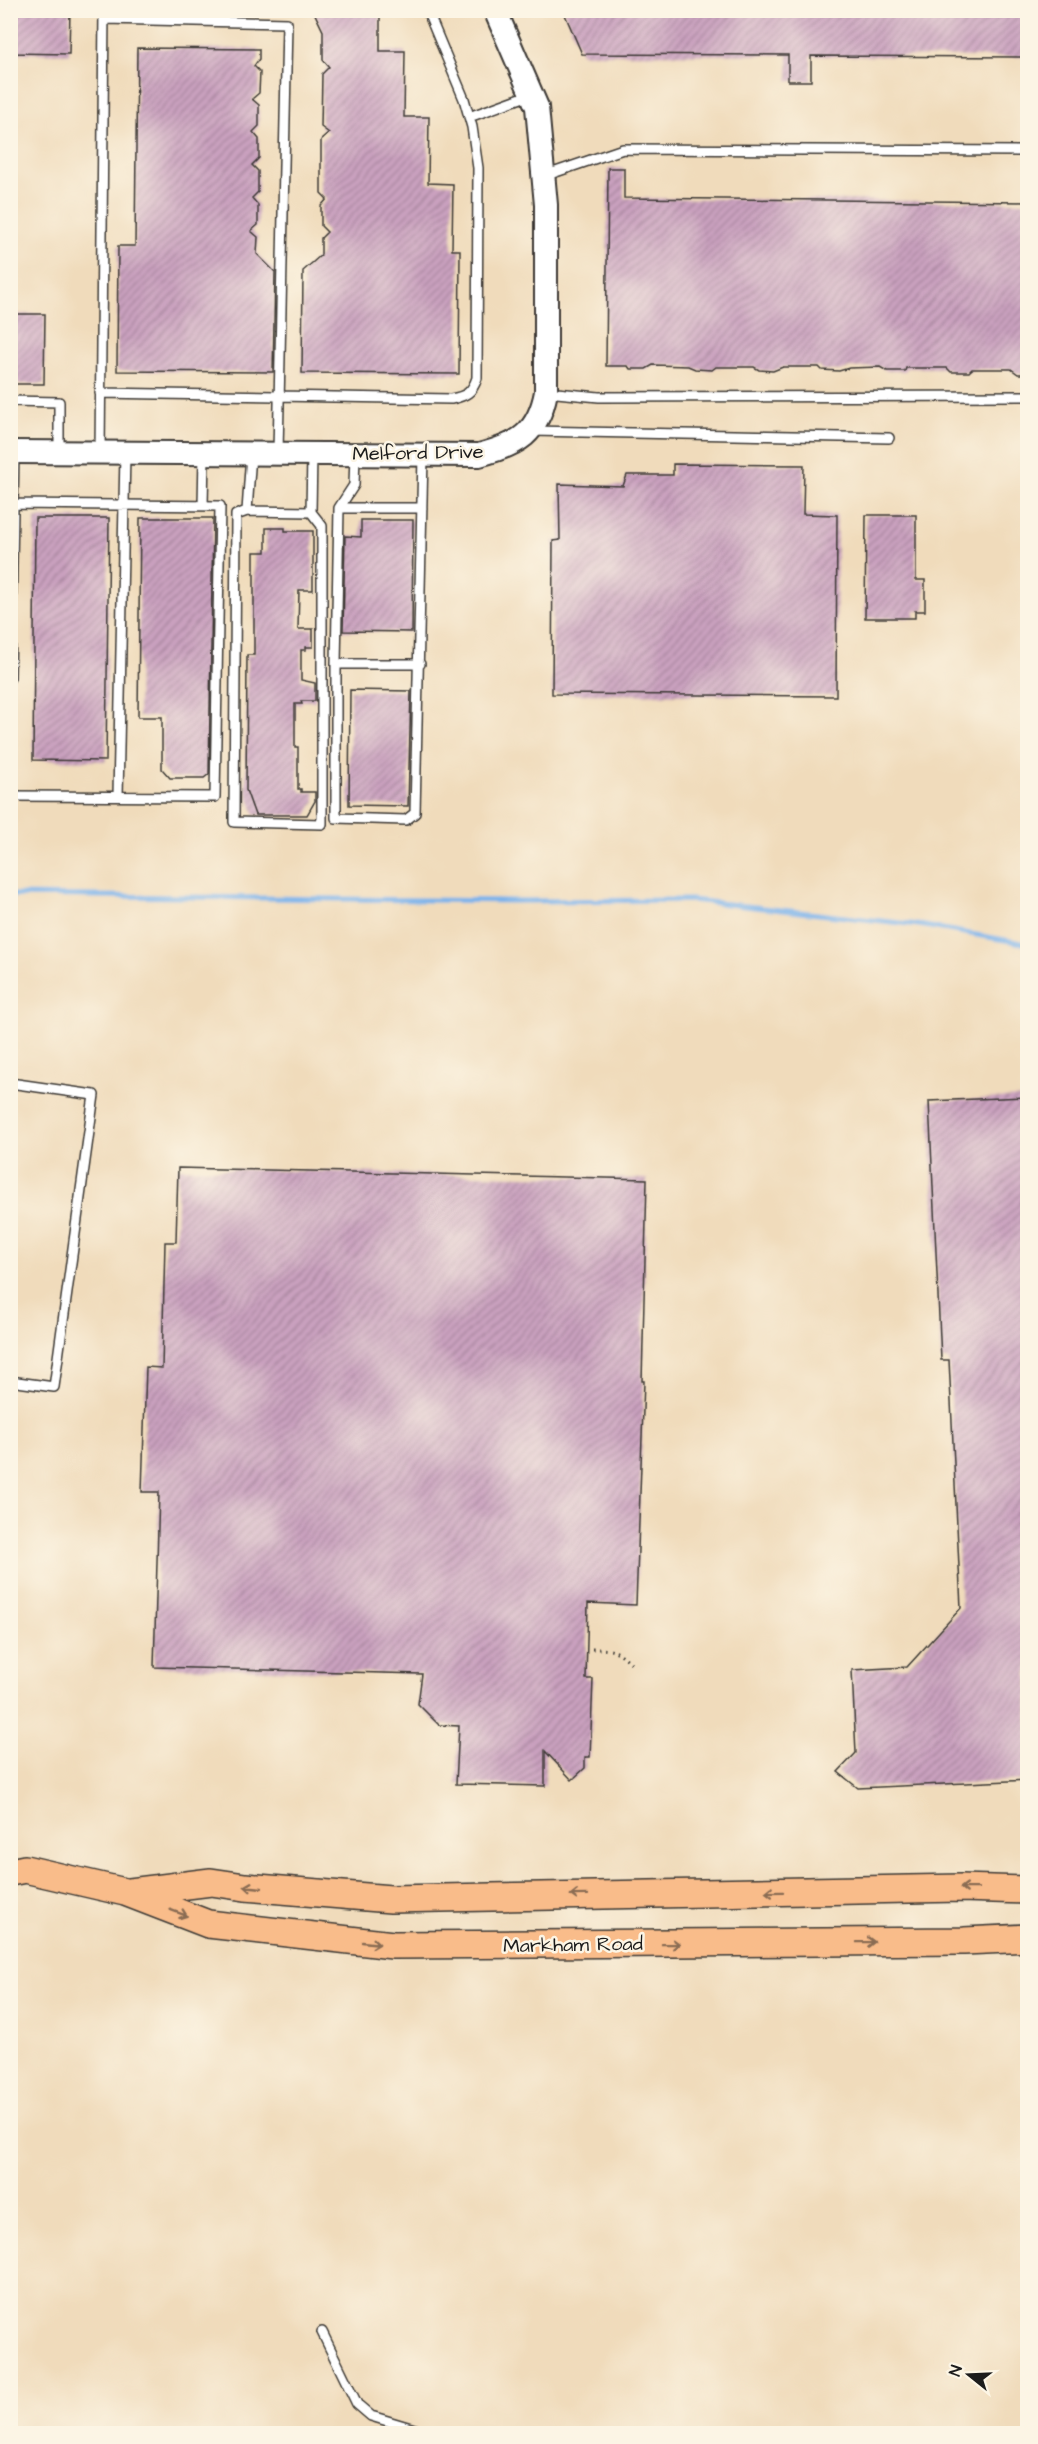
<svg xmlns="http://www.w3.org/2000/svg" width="1038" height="2444" font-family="'Architects Daughter',sans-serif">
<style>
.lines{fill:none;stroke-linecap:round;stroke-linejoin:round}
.stream{stroke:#7bb3eb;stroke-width:5}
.building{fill:url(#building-hatch)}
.service-casing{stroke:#3c3934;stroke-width:12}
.tertiary-casing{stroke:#3c3934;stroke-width:26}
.primary-casing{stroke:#3c3934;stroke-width:30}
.path{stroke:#3c3934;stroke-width:3;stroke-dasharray:1.5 4.5;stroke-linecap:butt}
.service{stroke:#fff;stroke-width:9}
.tertiary{stroke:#fff;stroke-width:22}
.primary{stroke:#f9bc8a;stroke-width:27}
.oneway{stroke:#8a6c53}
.labels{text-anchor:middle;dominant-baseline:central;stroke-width:5;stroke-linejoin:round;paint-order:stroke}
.street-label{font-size:20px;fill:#1c1c1c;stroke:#fcf5e5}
</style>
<defs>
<pattern id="building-hatch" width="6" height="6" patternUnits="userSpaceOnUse" patternTransform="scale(1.5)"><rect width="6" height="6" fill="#caa1bf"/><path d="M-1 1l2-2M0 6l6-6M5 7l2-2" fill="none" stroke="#a3829a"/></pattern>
</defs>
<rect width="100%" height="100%" fill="#fcf5e5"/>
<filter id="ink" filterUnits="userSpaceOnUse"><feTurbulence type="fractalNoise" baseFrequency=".0167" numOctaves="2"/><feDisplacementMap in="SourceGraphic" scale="12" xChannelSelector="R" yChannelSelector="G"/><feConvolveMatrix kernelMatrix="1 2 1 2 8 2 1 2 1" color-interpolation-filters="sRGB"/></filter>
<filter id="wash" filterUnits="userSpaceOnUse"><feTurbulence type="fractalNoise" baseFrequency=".008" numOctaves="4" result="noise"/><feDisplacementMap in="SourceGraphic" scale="24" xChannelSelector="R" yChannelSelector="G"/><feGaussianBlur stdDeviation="1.35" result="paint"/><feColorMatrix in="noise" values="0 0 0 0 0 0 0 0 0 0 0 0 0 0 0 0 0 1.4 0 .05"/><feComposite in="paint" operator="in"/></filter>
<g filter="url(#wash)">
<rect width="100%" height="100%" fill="#f0dbbb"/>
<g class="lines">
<path class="stream" d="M10 895 515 901 691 900 919 925 1028 944"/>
</g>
<g id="blocks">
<path class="building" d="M10 10H70L69 54 10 53Z
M313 10H380V51H405L404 117H429L428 183 453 184 452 250H460L459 374 302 373 303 271 321 255V238L327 232 321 226V206L327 199 321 193V140L329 133 321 127 322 74 329 67 323 60V31Z
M563 10H1028V57L811 56V81H788V55L582 54Z
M137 48 259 49V59L254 66 260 72 259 93 252 99 259 105V126L253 132 259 139V158L252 165 258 171V192L252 198 258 205V225L251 231 258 237 257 254 275 272 273 372 117 371 118 246H135Z
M608 168H624V198L1028 202V374H1018L1011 369H972L969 372H951L947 368H906L905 371H887L880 367 849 368 839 371 822 370 819 367H783L773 371 759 370 754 367H716L712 370 695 369 688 366 653 365 646 369H630L628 366H606Z
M10 314H45L44 384H10Z
M673 464 804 465 803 514 837 515 836 696 552 694 553 541 560 540 559 484 623 486 627 475H673Z
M866 515H916V580H925V611H915V618H865Z
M35 518H109L106 761 33 760Z
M140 518H213L209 774 204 778H170L162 769V717H138Z
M361 520H413L412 632 343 631 345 536 361 537Z
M266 528H285V531H313V590H299L298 629H313V647H306V650H301V680L315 683V701H301L302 704H295V747H298V789H301V792H315V801L307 815H255L246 790 247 655H254V552H266Z
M350 690 411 691 408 806 349 805Z
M1028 1097V1780L858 1788 838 1772 856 1753 852 1670 907 1667 961 1608 949 1360H941L929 1101Z
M178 1168 647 1179 642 1381H644L636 1605 588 1603 586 1679H593L590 1757H585V1768L572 1780 545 1751V1786L456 1784 459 1726 439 1725 418 1704 422 1674 154 1667 159 1492H142L146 1367 162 1368 165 1242H176Z"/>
</g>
</g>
<g filter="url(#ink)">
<use href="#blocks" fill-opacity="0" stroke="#3c3934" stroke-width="1.5"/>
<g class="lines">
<g class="service-casing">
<path id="service" d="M104 19 287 23 278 452
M469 117 532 94
M544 176 623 149 1028 151
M546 392 599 397 1028 396
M100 393 451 399C466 396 472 393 477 378L478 168 472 127 464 99 427 10
M10 401 59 402V452
M532 431 889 438
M100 453 104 10
M251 454 247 511 311 512 312 455
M355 455 354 485 339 508 336 664V818L406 820 415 813 423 456
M203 506 204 454
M339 508H422
M247 511 236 515 234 822 322 824V526L311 512
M336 664H420
M10 678 14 452
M10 796 215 797 220 506 13 504
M118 796 125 454
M10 1083 94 1095 54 1387 10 1381
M322 2332 357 2404 371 2416 431 2434"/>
</g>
<g class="tertiary-casing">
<path id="tertiary" d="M10 452 479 455C518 445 538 434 546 392V205L537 107 495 10"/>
</g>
<g class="primary-casing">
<path id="primary" d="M10 1872 25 1869 125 1892 208 1924 393 1945 964 1941 1028 1938
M130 1892 211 1882 245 1887 391 1899 961 1888 1028 1890"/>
</g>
<path class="path" d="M592 1649C614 1649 618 1650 634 1666"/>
<use href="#service" class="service"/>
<use href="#tertiary" class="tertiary"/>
<use href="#primary" class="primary"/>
</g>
<defs><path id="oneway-shaft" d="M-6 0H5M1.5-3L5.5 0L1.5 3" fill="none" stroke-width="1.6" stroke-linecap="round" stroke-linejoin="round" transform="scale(1.5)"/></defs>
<g class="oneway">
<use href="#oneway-shaft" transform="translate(253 1887) rotate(-174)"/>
<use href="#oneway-shaft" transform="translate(969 1888) rotate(-179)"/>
<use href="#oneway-shaft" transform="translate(774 1892) rotate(179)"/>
<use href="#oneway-shaft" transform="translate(579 1895) rotate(179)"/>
<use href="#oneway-shaft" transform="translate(179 1913) rotate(21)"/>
<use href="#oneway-shaft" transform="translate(866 1942) rotate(-1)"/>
<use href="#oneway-shaft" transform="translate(371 1943) rotate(6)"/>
<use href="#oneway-shaft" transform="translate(671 1944) rotate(-1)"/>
</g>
</g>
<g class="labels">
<g class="street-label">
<text transform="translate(418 453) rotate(-1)">Melford Drive</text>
<text transform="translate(573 1945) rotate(-1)">Markham Road</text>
</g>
</g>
<rect width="1038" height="2444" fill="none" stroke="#fcf5e5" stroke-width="36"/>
<g transform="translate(969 2375) rotate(288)" stroke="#fcf5e5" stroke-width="4.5" paint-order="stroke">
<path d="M0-4.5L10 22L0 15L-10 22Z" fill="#1c1c1c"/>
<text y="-9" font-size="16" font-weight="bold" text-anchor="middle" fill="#1c1c1c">N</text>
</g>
</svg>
